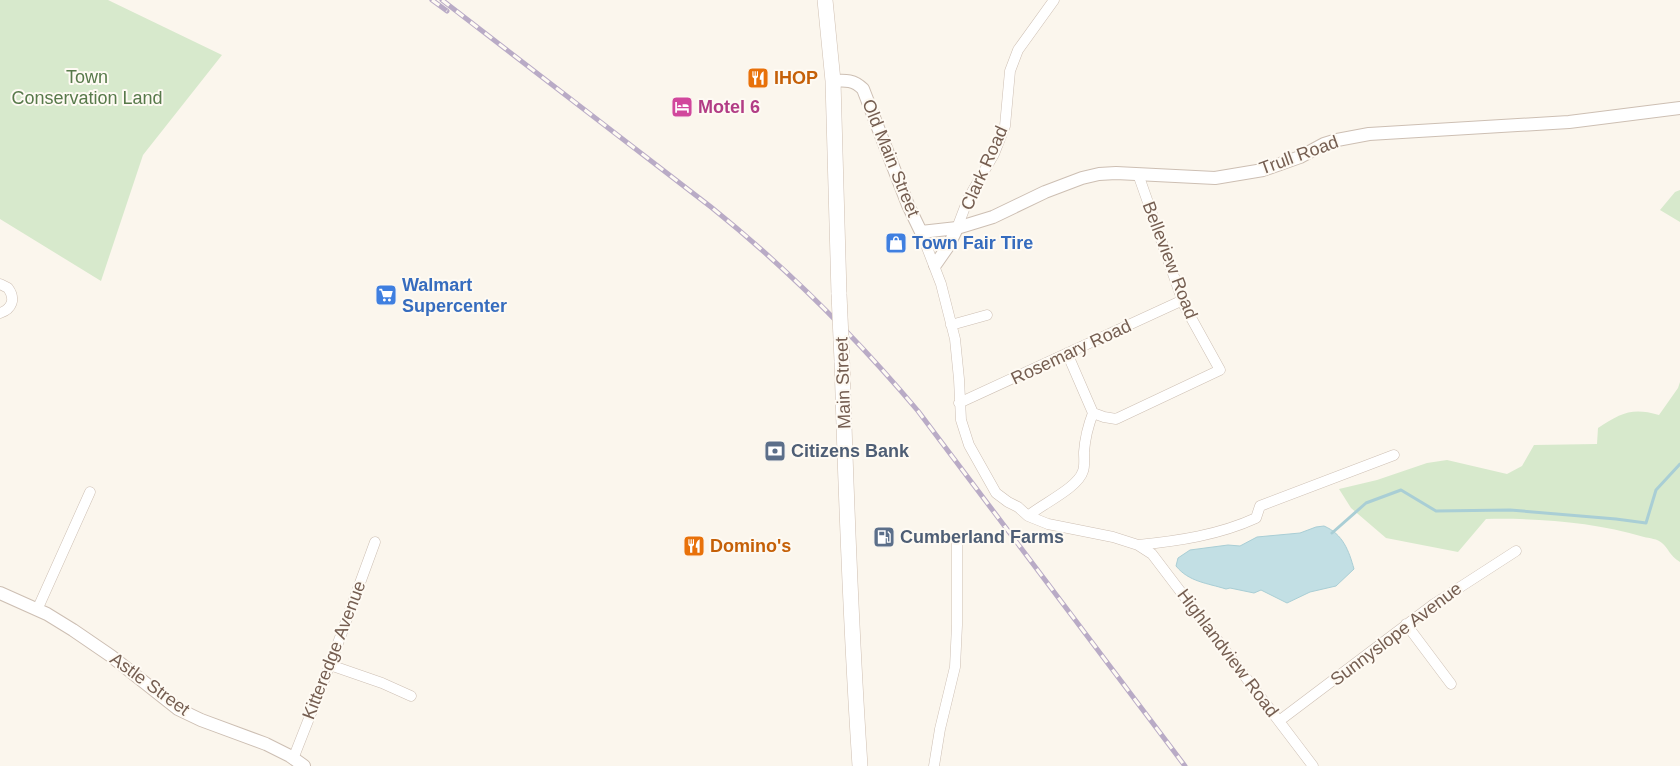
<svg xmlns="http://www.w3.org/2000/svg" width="1680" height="766" font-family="Helvetica,sans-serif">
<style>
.green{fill:#d7e9cc}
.water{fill:#c2dfe4;stroke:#a9ced5}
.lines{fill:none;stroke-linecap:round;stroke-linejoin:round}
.stream{stroke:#a9ced5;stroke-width:3}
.minor-casing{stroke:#cdbfb3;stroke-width:11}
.tertiary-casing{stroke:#cdbfb3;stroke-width:14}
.secondary-casing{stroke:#cfbfb1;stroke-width:16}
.minor{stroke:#fff;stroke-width:10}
.tertiary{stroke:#fff;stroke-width:12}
.secondary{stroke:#fff;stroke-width:15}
.rail-casing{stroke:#b9abc6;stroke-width:5}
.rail{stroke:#fefaf3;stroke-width:3;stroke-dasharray:9;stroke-linecap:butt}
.secondary-bridge-casing{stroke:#cfbfb1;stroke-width:16;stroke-linecap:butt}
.secondary-bridge{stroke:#fff;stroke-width:15}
.labels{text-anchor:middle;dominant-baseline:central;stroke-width:4;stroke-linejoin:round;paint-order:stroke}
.park-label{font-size:18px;fill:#57794a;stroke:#fefaf3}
.food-label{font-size:18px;font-weight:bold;fill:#c56008;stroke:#fefaf3;text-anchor:start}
.hotel-label{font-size:18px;font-weight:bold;fill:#b23c85;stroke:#fefaf3;text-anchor:start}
.street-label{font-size:18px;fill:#755e51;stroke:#fefaf3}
.shop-label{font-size:18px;font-weight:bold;fill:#366cbe;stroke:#fefaf3;text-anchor:start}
.service-label{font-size:18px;font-weight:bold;fill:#4e5e75;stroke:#fefaf3;text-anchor:start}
</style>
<rect width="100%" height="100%" fill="#fbf6ed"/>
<path class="green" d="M0 0H108L222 55 143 155 101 281 0 219Z
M1680 190V222L1660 210 1675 192Z
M1680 382V562C1669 555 1669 549 1662 543 1658 539 1649 538 1644 537 1593 522 1539 518 1486 519L1458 552 1386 538 1351 508 1339 489 1377 480 1427 463 1447 460 1507 474 1522 466 1534 445 1597 444 1598 428C1621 413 1632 407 1659 415L1678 388Z"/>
<path class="water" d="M1324 526C1343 534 1349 551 1354 569L1336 586 1310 592 1287 603 1261 590 1254 593 1230 588 1226 589C1207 583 1189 582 1176 566L1178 558 1190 550 1228 545 1240 546 1257 537 1300 533 1316 527Z"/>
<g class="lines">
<path class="stream" d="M1332 533 1366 503 1401 490 1436 511 1510 510 1616 519 1646 523 1656 490 1680 464"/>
<g class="minor-casing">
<path id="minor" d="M957 228 968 199 994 154 1005 126 1010 71 1018 50 1054 0
M921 232 941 284 955 339 959 379 961 420 969 445 996 493 1008 502 1018 507 1028 516 1048 524 1113 537 1138 545 1152 554 1313 766
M0 284 8 288C16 299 12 309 0 313
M951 325 987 315
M1067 353 1093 413
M959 403 1183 300
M1093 413 1104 417 1116 419 1220 370 1184 305 1138 174
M1028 516C1042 504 1078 488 1083 471 1085 466 1084 458 1084 452 1085 438 1088 426 1093 413
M1138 545C1178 541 1219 535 1256 518L1260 506 1394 455
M37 610 90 492
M1406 624 1451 684
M330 665 382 683 411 696
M1279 721 1434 604 1516 551
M293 759 330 665 375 542
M934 766 940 729 955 667 957 625V537"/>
</g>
<g class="tertiary-casing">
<path id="tertiary" d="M833 81C846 80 854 80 863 89L908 205 921 232 957 228 993 217 1045 192 1082 178 1099 174 1116 173 1215 178 1263 170 1300 157 1324 144 1337 140 1369 134 1569 122 1680 108
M935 265 949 245 957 228
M0 593 47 614 73 630 111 656 178 709 201 720 266 744 290 756 304 766"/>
</g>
<g class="secondary-casing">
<path id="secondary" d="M825 0 833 81 839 294
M842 361C846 496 851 631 860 766"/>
</g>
<use href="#minor" class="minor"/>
<use href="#tertiary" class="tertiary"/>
<use href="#secondary" class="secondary"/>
<g class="rail-casing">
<path id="rail" d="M432 0 447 11
M442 0 711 207C788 269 854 335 918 411L1185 766"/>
</g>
<use href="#rail" class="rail"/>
<g class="secondary-bridge-casing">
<path id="secondary-bridge" d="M839 294 842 361"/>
</g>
<use href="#secondary-bridge" class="secondary-bridge"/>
</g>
<defs>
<g id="restaurant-square" transform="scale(1.125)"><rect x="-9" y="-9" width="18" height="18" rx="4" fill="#e8710a" stroke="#fefaf3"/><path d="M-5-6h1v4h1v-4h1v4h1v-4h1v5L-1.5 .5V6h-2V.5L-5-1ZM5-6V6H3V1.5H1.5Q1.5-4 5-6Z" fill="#fff"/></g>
<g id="hotel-square" transform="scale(1.125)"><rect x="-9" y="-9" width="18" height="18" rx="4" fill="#d1479c" stroke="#fefaf3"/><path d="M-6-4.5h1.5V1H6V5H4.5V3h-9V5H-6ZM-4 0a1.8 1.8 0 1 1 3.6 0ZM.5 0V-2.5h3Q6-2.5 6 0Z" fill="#fff"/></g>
<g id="shop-square" transform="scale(1.125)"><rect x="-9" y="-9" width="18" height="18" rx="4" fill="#3f7fe0" stroke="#fefaf3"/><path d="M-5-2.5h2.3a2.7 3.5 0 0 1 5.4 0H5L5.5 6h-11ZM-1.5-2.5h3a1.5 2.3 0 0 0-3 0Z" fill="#fff"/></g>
<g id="supermarket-square" transform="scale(1.125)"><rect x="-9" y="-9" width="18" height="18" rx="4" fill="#3f7fe0" stroke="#fefaf3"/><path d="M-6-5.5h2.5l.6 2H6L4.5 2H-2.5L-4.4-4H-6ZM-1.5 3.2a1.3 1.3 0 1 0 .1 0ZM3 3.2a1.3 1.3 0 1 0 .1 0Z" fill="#fff"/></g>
<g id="bank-square" transform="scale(1.125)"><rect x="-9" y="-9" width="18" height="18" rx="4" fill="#5c6f8a" stroke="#fefaf3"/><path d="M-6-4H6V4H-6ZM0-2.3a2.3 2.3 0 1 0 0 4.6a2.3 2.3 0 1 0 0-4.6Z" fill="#fff"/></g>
<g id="fuel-square" transform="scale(1.125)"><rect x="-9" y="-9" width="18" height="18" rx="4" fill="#5c6f8a" stroke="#fefaf3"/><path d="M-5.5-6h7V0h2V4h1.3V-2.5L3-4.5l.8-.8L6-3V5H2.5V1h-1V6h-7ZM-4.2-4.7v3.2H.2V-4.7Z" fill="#fff"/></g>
</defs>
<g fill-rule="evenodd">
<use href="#restaurant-square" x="758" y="78"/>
<use href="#hotel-square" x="682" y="107"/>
<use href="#shop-square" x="896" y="243"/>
<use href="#supermarket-square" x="386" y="295"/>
<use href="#bank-square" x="775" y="451"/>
<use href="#fuel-square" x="884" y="537"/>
<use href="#restaurant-square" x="694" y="546"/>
</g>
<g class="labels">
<g class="park-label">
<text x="87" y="77">Town<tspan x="87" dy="21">Conservation Land</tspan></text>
</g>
<g class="food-label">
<text x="774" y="78">IHOP</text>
<text x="710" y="546">Domino's</text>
</g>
<g class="hotel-label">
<text x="698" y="107">Motel 6</text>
</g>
<g class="street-label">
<text transform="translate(1299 155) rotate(-20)">Trull Road</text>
<text transform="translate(891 158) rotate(68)">Old Main Street</text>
<text transform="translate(984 168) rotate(-66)">Clark Road</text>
<text transform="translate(1170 260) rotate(69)">Belleview Road</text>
<text transform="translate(1071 352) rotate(-25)">Rosemary Road</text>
<text transform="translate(843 383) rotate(-92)">Main Street</text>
<text transform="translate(1396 634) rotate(-37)">Sunnyslope Avenue</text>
<text transform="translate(334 650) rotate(-69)">Kitteredge Avenue</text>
<text transform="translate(1228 653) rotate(53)">Highlandview Road</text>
<text transform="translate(150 684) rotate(36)">Astle Street</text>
</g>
<g class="shop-label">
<text x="912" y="243">Town Fair Tire</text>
<text x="402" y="285">Walmart<tspan x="402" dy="21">Supercenter</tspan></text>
</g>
<g class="service-label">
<text x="791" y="451">Citizens Bank</text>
<text x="900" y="537">Cumberland Farms</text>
</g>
</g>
</svg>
